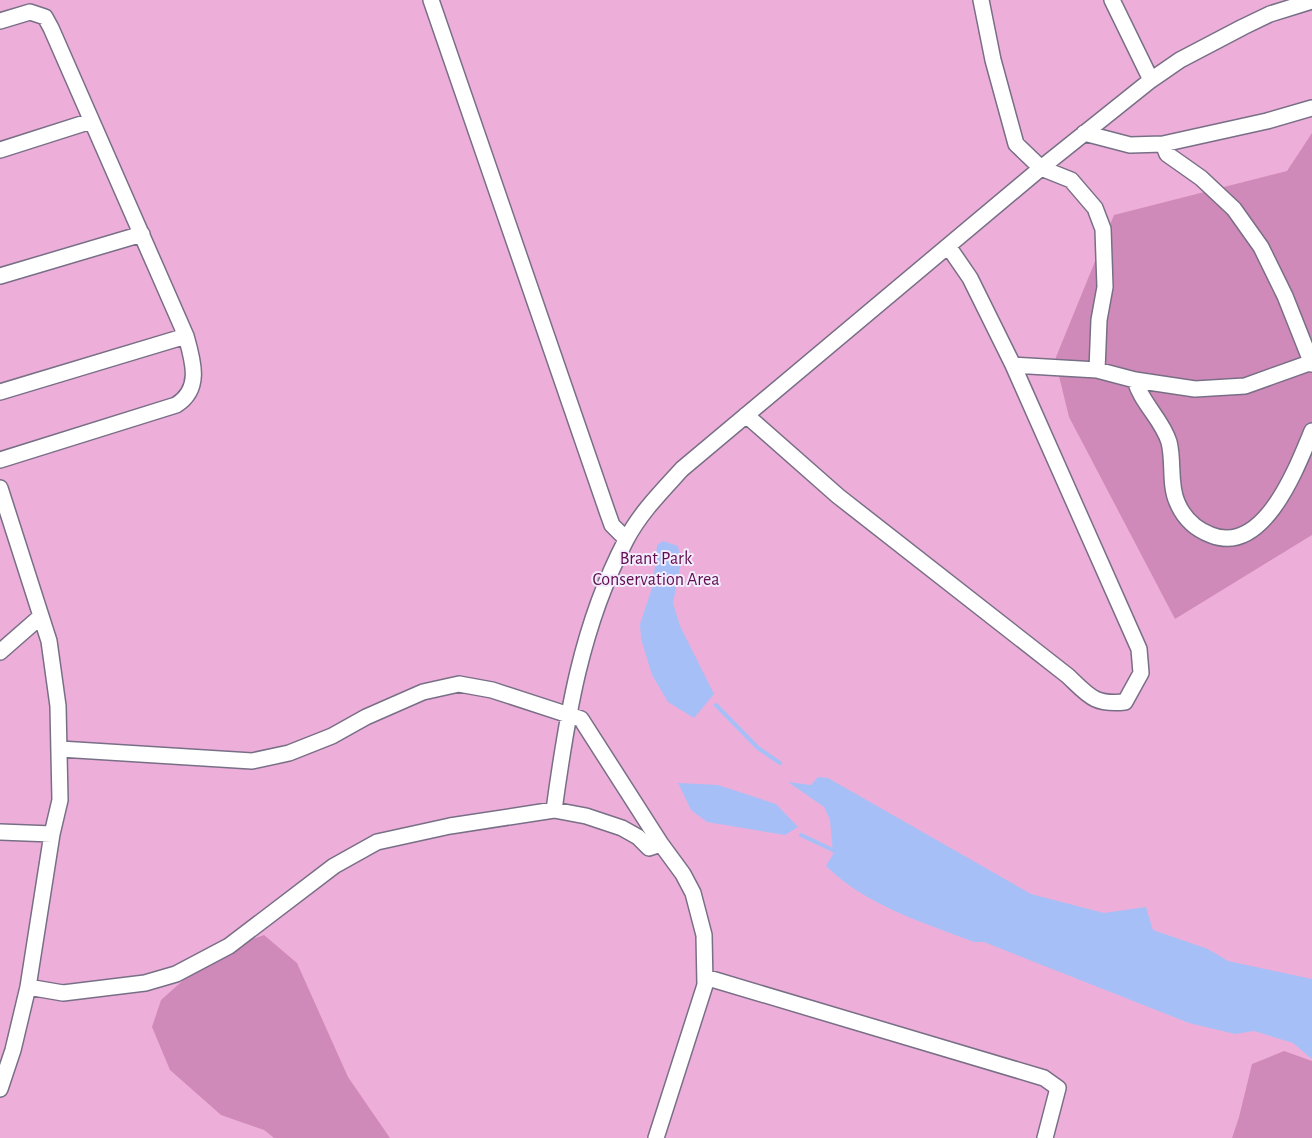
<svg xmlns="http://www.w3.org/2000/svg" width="1312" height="1138" font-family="'Alegreya Sans',sans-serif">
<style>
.green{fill:#edafd9}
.forest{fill:#d08ab9}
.water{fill:#a6c0f7}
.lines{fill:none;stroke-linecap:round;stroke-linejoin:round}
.stream{stroke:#a6c0f7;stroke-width:4}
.minor-casing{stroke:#786f87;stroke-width:18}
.minor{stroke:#fff;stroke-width:15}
.labels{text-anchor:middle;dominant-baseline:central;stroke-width:4;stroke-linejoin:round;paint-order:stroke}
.park-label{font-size:18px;fill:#610e4e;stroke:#f2ecfd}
</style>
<rect width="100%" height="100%" fill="#e7ddf8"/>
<path class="green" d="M0 0H1312V1138H0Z"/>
<path class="forest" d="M1312 133V535L1175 619 1069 417 1057 368 1056 357 1114 215 1287 171Z
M264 935 297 963 348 1077 390 1138H274L264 1130 221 1115 170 1070 152 1027 161 1000 215 952Z
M1284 1051 1312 1061V1138H1232L1239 1117 1252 1064Z"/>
<path class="water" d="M663 541 678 546 681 563 673 603 680 626 714 694 694 718 668 702 652 675 641 639 640 624 653 585 657 545Z
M818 777 828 778 1031 894 1104 913 1146 907 1153 930 1208 949 1228 961 1312 979V1059L1293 1043 1254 1031 1235 1034 1189 1023 984 942H974C922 922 867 906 826 866L833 854 830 820 824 807 788 782 811 785Z
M678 783 718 785 776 804 798 827 785 835 707 822 691 810Z"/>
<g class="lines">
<path class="stream" d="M716 705 758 748 780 763
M801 835 835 851"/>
<g class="minor-casing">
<path id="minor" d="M431 0 607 511 612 525 626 539
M981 0 993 60 1016 144 1041 168 1071 180 1095 208 1103 229 1105 287 1099 320 1097 370
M1112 0 1151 80
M0 21 30 12 45 17 51 28 186 336C193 361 202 389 176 405L0 460
M1084 133 1130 145 1163 144 1267 121 1312 108
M1163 144 1167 154 1201 178 1234 209 1261 247 1285 296 1312 364
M0 150 91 121
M0 276 142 234
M1013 365 1097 370 1135 380 1195 389 1245 386 1312 362
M1135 380C1141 403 1162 419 1169 442 1174 461 1169 484 1177 502 1184 519 1195 529 1211 535 1264 556 1297 467 1312 431
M0 392 186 336
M746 415 838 496 1068 676C1089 696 1094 705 1125 702L1141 673 1139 649 1013 365 970 278 948 246
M0 488 49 641 58 706 60 800 52 834 28 987 13 1050 0 1089
M0 652 40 617
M60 749 252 761 289 753 332 736 366 717 423 692 459 684 492 690 581 719 661 844 683 874 693 893 704 935 705 985 656 1138
M554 810C567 715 581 626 626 540 640 513 662 491 682 469L1041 168 1151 80 1180 60 1243 27 1270 14 1312 1
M0 832 52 834
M705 977 1044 1078 1058 1088 1045 1138
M28 987 63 993 145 983 176 974 229 946 334 866 377 842 450 826 554 810 586 816 622 828 638 837 649 848 661 844"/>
</g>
<use href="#minor" class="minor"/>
</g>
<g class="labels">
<g class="park-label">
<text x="656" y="559">Brant Park<tspan x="656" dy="21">Conservation Area</tspan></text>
</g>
</g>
</svg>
